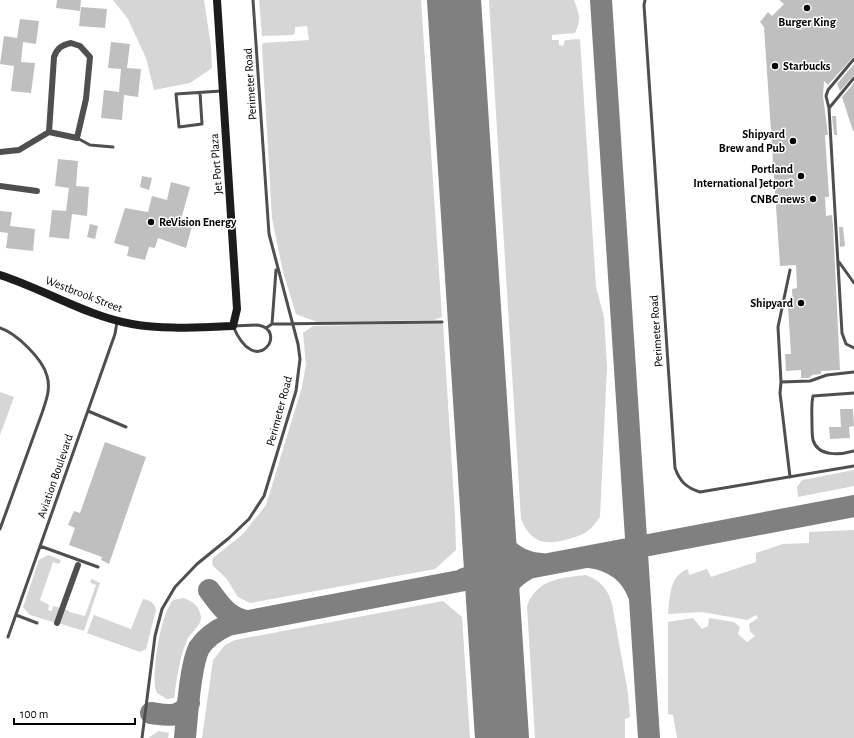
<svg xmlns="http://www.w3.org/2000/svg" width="854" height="738" font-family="'Alegreya Sans',sans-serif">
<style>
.green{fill:#d6d6d6}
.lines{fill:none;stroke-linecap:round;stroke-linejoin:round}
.taxiway{stroke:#808080;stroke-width:22}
.runway{stroke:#808080;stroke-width:54}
.building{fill:#bfbfbf}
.lane{stroke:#4f4f4f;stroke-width:3}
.street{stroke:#4f4f4f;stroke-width:6}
.secondary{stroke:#1c1c1c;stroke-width:8}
.poi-dot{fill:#000;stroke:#fff;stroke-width:1.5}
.labels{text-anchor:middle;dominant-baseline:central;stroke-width:3;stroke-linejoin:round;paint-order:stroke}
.poi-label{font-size:12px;font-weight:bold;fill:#000;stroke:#fff;text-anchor:end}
.street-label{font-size:12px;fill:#000;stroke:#fff}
</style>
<rect width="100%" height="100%" fill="#fff"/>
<path class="green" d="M113 0H204L211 46 212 68 190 83 154 90 146 58 128 19Z
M259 0H421L442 317 434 320 317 322 296 314 283 272 272 218 262 46 263 43 309 40 307 26 295 27V33L293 35 262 36Z
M489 0H574C579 14 582 19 575 33L552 35V40H559V45L563 46 565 40 580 39 596 287 604 317 607 367 600 517C589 533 583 535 565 540 543 546 530 541 521 519Z
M443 323 455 516 456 550 435 569 250 603 238 597 226 578 213 566 212 562 213 558 243 534 266 505 302 387 306 364 303 333 313 326Z
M0 392 14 397 0 435Z
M854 470V486L798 497 797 487 802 480Z
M854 530V738H677L673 715 668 714V622L693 618 702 629 708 626 709 618 734 622 740 627 738 634 747 642 755 636 750 631 749 624 758 618 756 615 747 620 702 612 668 614C670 597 669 576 688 569L689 575 707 569 711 577 756 562V553L783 544 809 543V532Z
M48 555 61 560 59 564 53 562 40 600 49 605 48 610 52 611 53 606 61 608 56 623 30 615 23 607 39 560Z
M586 575C601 581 608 589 612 604L628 693 630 717 625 719V738H535L527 606C537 579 560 578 586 575Z
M92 579 100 583 84 631 58 623 64 609 69 611V612L85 616 96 585 91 583 90 581Z
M183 598C192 600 200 607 201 617 202 625 190 633 187 640 179 659 177 678 174 698L167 699 157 693 155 687C153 666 160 616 173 600Z
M143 599C150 600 155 603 156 610L146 649 140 652 87 633 94 615 131 629Z
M443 601 462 617 470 738H202L213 660 225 645 235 640Z
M159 731 169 733 168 738H148Z"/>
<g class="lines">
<path class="taxiway" d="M601 0 649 738
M487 512C495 539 509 562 541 564
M590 557C613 560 631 573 639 595
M464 579C483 574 488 555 489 538
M209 590C220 605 228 618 247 621
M494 619C499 597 506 580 527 569
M151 713C166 715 181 719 189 703
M185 738C187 716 190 666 199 648 206 637 217 630 228 625L854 506"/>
<path class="runway" d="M454 0 502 738"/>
</g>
<path class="building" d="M57 0H81L80 11 56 8Z
M779 0H854V56L828 85 824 81 823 96 828 135H825L829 197H825L826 216 832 215 833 225 840 370 821 371V374L812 375 809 378H801V370L786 371 785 354H791L788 307 793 306 792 289 797 288 796 265 780 266 764 27 760 22 768 12 772 16 784 4Z
M81 7 107 9 105 28 79 26Z
M20 19 39 21 36 44 23 42 21 62 35 63 31 93 11 91 14 66 0 64 4 36 17 38Z
M111 42 130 44 127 68 141 69 138 97 124 95 122 120 101 118 104 90 119 92 121 69 108 68Z
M854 64V75L840 91 837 84Z
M854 83V131H853L842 97Z
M832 116H836L837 135H834Z
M58 159 78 161 76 186 89 187 87 216 72 214 69 239 49 237 52 210 66 211 69 188 55 186Z
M142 176 152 178 149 190 140 187Z
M171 182 190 187 180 223 192 226 186 248 158 238 155 248 149 247 145 260 127 256 129 247 114 243 125 208 148 212 152 196 167 200Z
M0 211 12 212 10 226 35 229 33 251 6 248 8 233 0 232Z
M90 224 98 226 95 239 87 237Z
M839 227H843L845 246 840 247Z
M840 409H853L854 426 849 427 850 438 830 439 829 427H841Z
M105 442 146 457 109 564 101 560 102 557 69 545 75 528 68 525 74 511 80 513Z"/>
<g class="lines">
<path class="lane" d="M645 0 644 5 675 468C680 482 687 488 700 492L854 466
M854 59 828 90 826 96 829 108 842 333 846 344 854 348
M200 93 202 124 179 127 176 94 221 91
M830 107 854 78
M77 138 90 145 113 147
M839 262 854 283
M272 324 276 270
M258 325C289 330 256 381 233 326Z
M0 328C16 333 43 359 47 376 51 389 46 401 42 413L0 529
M266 328 272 324 442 322
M781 382 810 381 827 375 854 372
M854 393 813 396C811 405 812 414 812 424 812 429 812 435 813 440 818 457 840 455 854 451
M88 411 126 427
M790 477 780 393 781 382 778 327 790 270
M40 546 98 567
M16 615 37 623
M8 637 115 334 117 322
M142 738 155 636 162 609 175 587 197 564 229 538 249 519 264 496 296 391 300 359 298 344 269 234 253 0"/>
<path class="street" d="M71 43 80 46 90 57 86 99 77 138 49 132 54 57C57 48 62 45 71 43Z
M0 152 19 150 49 132
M0 186 37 191
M57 623 78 565"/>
<path class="secondary" d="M0 275C44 289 86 316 132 324 165 330 200 327 233 326L237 309 217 0"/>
</g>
<g class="poi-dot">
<circle cx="807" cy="8" r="4"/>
<circle cx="775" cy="66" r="4"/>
<circle cx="793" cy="141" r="4"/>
<circle cx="801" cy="176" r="4"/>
<circle cx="813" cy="199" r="4"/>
<circle cx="151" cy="222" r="4"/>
<circle cx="801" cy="303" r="4"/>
</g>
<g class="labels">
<g class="poi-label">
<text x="807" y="22" text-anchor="middle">Burger King</text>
<text x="783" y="66" text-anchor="start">Starbucks</text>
<text x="785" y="134">Shipyard<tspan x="785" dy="14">Brew and Pub</tspan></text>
<text x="793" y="169">Portland<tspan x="793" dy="14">International Jetport</tspan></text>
<text x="805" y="199">CNBC news</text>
<text x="159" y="222" text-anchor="start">ReVision Energy</text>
<text x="793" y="303">Shipyard</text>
</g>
<g class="street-label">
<text transform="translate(250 84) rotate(-94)">Perimeter Road</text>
<text transform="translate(216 164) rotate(-94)">Jet Port Plaza</text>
<text transform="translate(84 294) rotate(21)">Westbrook Street</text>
<text transform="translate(656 331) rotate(-94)">Perimeter Road</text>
<text transform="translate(279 411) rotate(-75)">Perimeter Road</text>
<text transform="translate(55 476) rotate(-71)">Aviation Boulevard</text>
</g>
</g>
<path d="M14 718v6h121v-6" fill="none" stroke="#000000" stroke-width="2"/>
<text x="20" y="718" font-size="12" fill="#000000" stroke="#ffffff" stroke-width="3" paint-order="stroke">100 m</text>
</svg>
